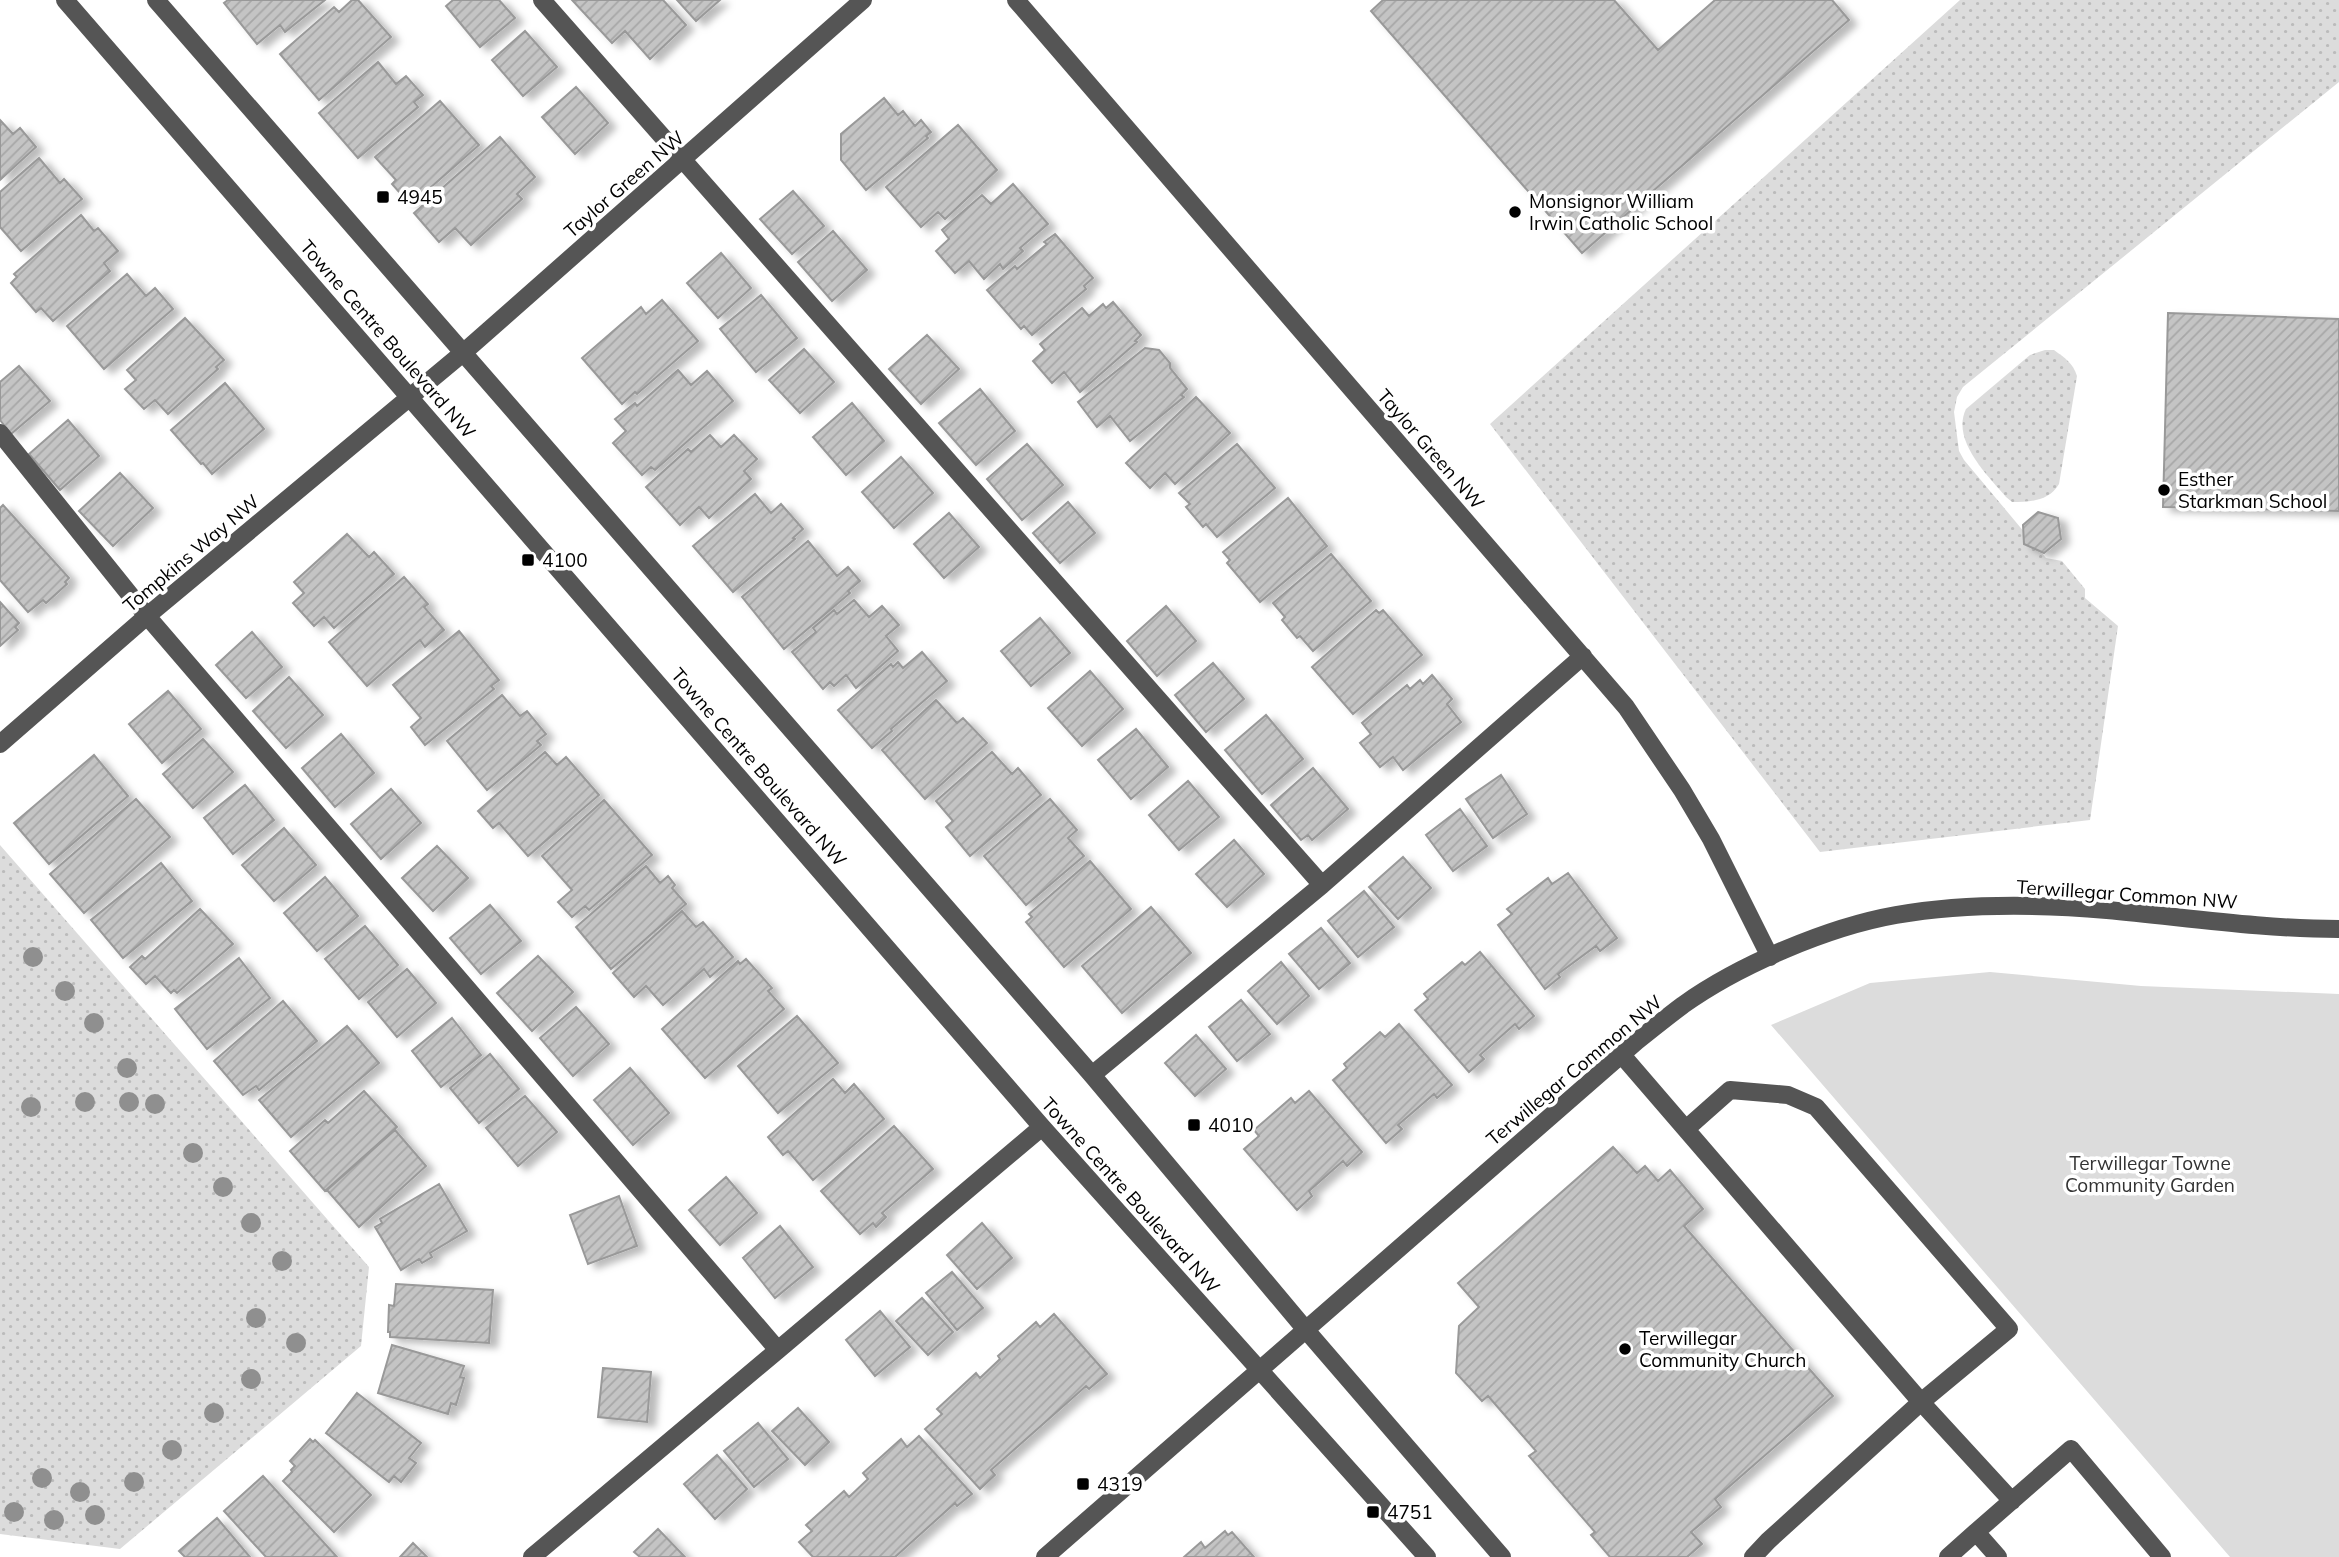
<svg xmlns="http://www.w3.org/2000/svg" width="2339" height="1557" font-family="Mulish,sans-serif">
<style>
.green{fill:#dcdcdc}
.park{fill:url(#park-dots)}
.building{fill:url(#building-hatch);stroke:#999;stroke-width:2;filter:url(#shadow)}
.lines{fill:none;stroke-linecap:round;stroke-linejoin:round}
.minor{stroke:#555;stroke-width:18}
.tree{fill:#8f8f8f}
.poi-dot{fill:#000;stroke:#fff;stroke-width:2.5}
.labels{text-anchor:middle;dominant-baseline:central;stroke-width:7;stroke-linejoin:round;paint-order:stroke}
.street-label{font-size:19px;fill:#000;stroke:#fff}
.poi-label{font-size:19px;fill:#000;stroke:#fff;text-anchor:start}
.park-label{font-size:19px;fill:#333;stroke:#fff}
</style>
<defs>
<pattern id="park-dots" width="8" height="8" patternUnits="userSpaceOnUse" patternTransform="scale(1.75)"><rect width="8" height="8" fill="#dcdcdc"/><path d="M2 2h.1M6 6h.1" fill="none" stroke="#bbb" stroke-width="1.8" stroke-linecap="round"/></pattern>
<pattern id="building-hatch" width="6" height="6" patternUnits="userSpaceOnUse" patternTransform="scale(1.75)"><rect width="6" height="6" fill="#c4c4c4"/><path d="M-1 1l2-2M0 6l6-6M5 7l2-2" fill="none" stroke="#a7a7a7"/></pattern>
<filter id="shadow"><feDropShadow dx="8" dy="4.5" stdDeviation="3.5" flood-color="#0004"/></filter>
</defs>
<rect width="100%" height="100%" fill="#fff"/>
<path class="green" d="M1990 972 2141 986 2339 994V1557H2230L1771 1025 1870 983Z"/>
<path class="park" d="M1960 0H2339V82L1963 387 1957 397 1954 412 1959 451 1964 460 2046 558 2062 561 2085 589V598L2118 626 2090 820 1820 852 1490 424Z
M2045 350H2054C2065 358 2073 363 2077 376L2059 484C2049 501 2031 502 2012 502L2006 497C1987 475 1951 440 1966 409L2030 355Z
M0 845 369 1267 361 1346 120 1549 0 1534Z"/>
<path class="building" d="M228 0H325L285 32 280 25 257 44 224 3Z
M352 0H358L391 37 319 100 280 54 334 7 339 12Z
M453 0H499L515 18 480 47 446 6Z
M572 0H663L686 25 650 59 625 31 612 43Z
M677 0H720L696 21Z
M1383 0H1614L1658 50 1715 0H1832L1849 20 1582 253 1371 11Z
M525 31 557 67 523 96 492 60Z
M378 62 396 84 406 76 423 95 414 102 418 107 358 158 319 113Z
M576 87 608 123 575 154 542 117Z
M884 98 898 115 903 111 915 126 921 120 931 132 926 136 928 138 866 190 841 160V134Z
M440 101 479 145 414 202 411 198 407 201 392 184 396 180 375 157Z
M0 120 13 134 20 128 36 147 0 180Z
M958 125 997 170 945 219 938 212 921 227 886 187Z
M500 137 535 177 517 194 522 199 471 245 455 228 439 242 414 213Z
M39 158 60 183 64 179 82 199 21 251 0 227V192Z
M1013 184 1048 224 1020 248 1023 251 1003 269 1000 264 984 279 969 261 955 273 936 251 949 239 942 230 982 195 991 204Z
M793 191 824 226 792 254 760 219Z
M81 215 94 231 98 228 118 251 104 263 110 271 53 321 41 308 36 312 11 283 17 277 14 274Z
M833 231 867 270 832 301 798 262Z
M1055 234 1093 278 1084 286 1086 289 1032 335 1024 326 1021 329 987 290 1015 266 1017 269 1047 244 1044 242Z
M721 253 751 288 718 318 687 283Z
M127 274 146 296 155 288 173 309 104 369 67 326Z
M761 295 797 338 756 372 720 329Z
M662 300 698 341 637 394 635 392 622 404 582 358 641 307 646 314Z
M1113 302 1141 335 1135 341 1137 342 1080 392 1064 372 1052 383 1033 361 1045 350 1040 344 1082 308 1089 316 1103 304 1106 308Z
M2168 313 2339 319V511L2163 507Z
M185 318 224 360 216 367 218 369 168 414 155 400 144 409 125 389 136 380 127 370Z
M927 335 959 369 921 404 889 369Z
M1145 348 1159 350 1170 363V368L1187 389 1181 395 1184 397 1130 441 1110 416 1097 427 1078 402Z
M804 349 834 382 800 413 769 380Z
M19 366 50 401 11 434 0 420V382Z
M678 370 691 385 707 371 733 401 655 470 651 467 642 475 613 443 626 431 615 419 635 403 637 406Z
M225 383 264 429 212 474 203 463 201 464 171 430Z
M980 389 1015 431 976 465 939 423Z
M1196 397 1230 433 1175 484 1165 473 1150 488 1126 463Z
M852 403 884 441 846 475 813 437Z
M68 420 99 456 60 490 29 454Z
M710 435 721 447 734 435 757 459 744 471 751 479 709 518 699 507 680 525 646 487 688 449 691 452Z
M1027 444 1063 485 1022 520 987 479Z
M1237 444 1275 488 1217 537 1206 524 1203 527 1186 507 1190 504 1179 493Z
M901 457 933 493 894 528 862 492Z
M120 473 153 508 113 546 79 511Z
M755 494 771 513 781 504 803 529 793 538 795 539 733 592 693 546Z
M1288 498 1327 546 1260 602 1227 563 1230 560 1223 552Z
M1068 502 1095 533 1060 563 1033 533Z
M3 505 69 578 65 582 67 584 46 603 43 600 28 612 0 580V508Z
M2038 512 2058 518 2061 539 2044 553 2024 544 2023 525Z
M949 513 979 547 944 578 914 544Z
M347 534 369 557 374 552 394 574 334 628 324 617 314 626 293 603 304 593 294 582Z
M808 541 837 576 848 567 860 581 848 591 850 593 784 649 742 597Z
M1331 554 1371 601 1313 651 1300 636 1297 638 1282 620 1285 617 1273 603Z
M404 577 428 604 424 607 444 630 425 647 420 640 367 686 329 642Z
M854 600 869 617 882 606 899 625 886 636 898 651 856 688 846 675 834 686 830 682 823 689 792 652 816 632 813 628 834 610 837 614Z
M0 602 19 623 15 627 18 630 0 646Z
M1166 606 1196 641 1157 676 1127 641Z
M1376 610 1379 613 1383 610 1422 655 1353 714 1312 667Z
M1040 618 1070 653 1031 686 1001 651Z
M459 631 499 680 491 686 494 689 425 745 411 727 421 718 393 685Z
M252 632 282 667 246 698 216 665Z
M922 652 947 681 891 729 892 731 872 748 838 710 891 664 893 667 898 662 903 668Z
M1213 663 1244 699 1206 732 1175 695Z
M1090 671 1123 709 1082 746 1048 708Z
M1432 675 1452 699 1447 704 1461 722 1403 770 1393 757 1380 767 1360 743 1371 734 1362 723 1407 685 1410 689 1420 680 1423 684Z
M289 677 323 715 286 748 253 711Z
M168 691 201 729 162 763 129 724Z
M502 695 520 716 527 711 546 734 537 741 541 745 487 790 447 741Z
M936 700 957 723 963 718 987 743 925 799 882 750Z
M1266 715 1303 759 1262 794 1225 750Z
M1136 729 1168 767 1131 799 1098 760Z
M341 734 374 773 335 807 302 768Z
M203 739 233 772 193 808 163 774Z
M545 752 557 765 566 757 599 795 528 856 499 823 493 828 478 811Z
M992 752 1012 774 1018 768 1041 795 970 856 946 827 953 821 936 801Z
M94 755 128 796 49 864 14 823Z
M1313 768 1348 809 1312 840 1308 835 1301 840 1271 805Z
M1501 775 1527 814 1493 838 1466 799Z
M1188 781 1219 817 1179 850 1149 815Z
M245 785 274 820 233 854 204 818Z
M391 789 421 823 381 859 351 824Z
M136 799 170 837 84 913 50 874Z
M1050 799 1077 830 1068 838 1084 856 1026 905 984 856Z
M604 800 652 855 589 910 585 906 572 917 558 902 572 890 542 856Z
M1460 809 1487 846 1453 871 1426 835Z
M284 828 316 865 274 901 242 865Z
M1234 840 1264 874 1227 907 1196 874Z
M437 846 468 878 433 911 402 878Z
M1403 857 1431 888 1398 919 1369 887Z
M1090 861 1131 909 1064 967 1026 922 1032 917 1029 914Z
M161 863 192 901 123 958 91 920Z
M646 866 660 883 668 876 675 885 672 888 686 904 611 969 576 927Z
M1568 873 1617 938 1600 951 1596 946 1558 974 1560 977 1545 989 1498 925 1512 914 1507 909 1548 878 1552 884Z
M325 877 358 916 317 951 284 913Z
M1364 891 1394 927 1358 957 1328 921Z
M490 905 521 941 481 974 450 938Z
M1151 907 1191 953 1122 1013 1082 966Z
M200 909 233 944 177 993 174 990 171 993 155 976 146 984 130 967 142 956 145 959Z
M682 911 696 927 703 922 733 957 710 977 704 969 663 1005 646 986 634 997 613 973Z
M365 926 398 965 359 999 325 959Z
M1321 928 1350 963 1319 989 1289 954Z
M1480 952 1534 1016 1519 1029 1515 1024 1480 1055 1484 1059 1469 1072 1415 1010 1428 999 1424 994 1462 962 1465 965Z
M538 956 573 992 532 1031 497 993Z
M239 958 270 998 207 1049 175 1009Z
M746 959 772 988 768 991 784 1009 705 1078 662 1029 738 961 740 964Z
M1281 962 1309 996 1277 1024 1248 991Z
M407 969 436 1003 397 1037 368 1002Z
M1241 1000 1270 1034 1237 1061 1209 1027Z
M283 1001 317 1041 259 1090 256 1086 243 1095 214 1061Z
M576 1007 609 1044 573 1076 540 1038Z
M797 1016 838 1063 778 1113 738 1066Z
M452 1018 481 1055 441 1087 412 1051Z
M1399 1024 1452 1085 1437 1098 1434 1094 1398 1125 1402 1129 1386 1143 1333 1080 1347 1068 1344 1064 1380 1032 1385 1037Z
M347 1026 379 1063 291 1137 259 1100Z
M1196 1035 1226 1069 1195 1096 1165 1063Z
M490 1054 519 1089 479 1123 450 1088Z
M630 1068 669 1113 633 1145 594 1100Z
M833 1079 845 1093 854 1084 884 1119 813 1180 788 1151 783 1155 768 1137Z
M364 1091 397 1127 325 1191 290 1151 325 1120 328 1123Z
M1309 1091 1362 1152 1347 1166 1343 1161 1309 1191 1312 1196 1297 1210 1244 1149 1259 1136 1254 1130 1291 1098 1295 1103Z
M525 1096 557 1132 518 1166 486 1128Z
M894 1126 933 1169 882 1213 886 1217 876 1227 873 1223 860 1234 821 1191Z
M395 1130 426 1166 359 1227 327 1190Z
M1613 1147 1637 1173 1645 1166 1658 1181 1670 1170 1703 1209 1684 1226 1833 1396 1715 1499 1721 1507 1691 1532 1702 1544 1687 1557H1610L1591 1535 1595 1532 1529 1456 1536 1451 1488 1396 1482 1401 1456 1373 1459 1326 1479 1307 1458 1283Z
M726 1177 757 1213 720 1245 689 1210Z
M439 1184 467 1231 430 1253 432 1257 422 1263 419 1259 401 1270 375 1227 382 1223 380 1219Z
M619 1196 637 1246 588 1264 570 1215Z
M982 1223 1012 1258 977 1289 947 1255Z
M780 1226 813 1267 775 1298 743 1258Z
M952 1272 983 1308 957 1330 926 1293Z
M396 1284 493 1290 489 1343 390 1337V1332H388L389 1305 394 1306Z
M922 1298 953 1332 928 1355 896 1321Z
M880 1311 910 1347 875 1376 846 1340Z
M1054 1314 1107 1374 1089 1389 1086 1386 991 1470 995 1475 980 1489 925 1429 942 1414 937 1409 976 1373 980 1378 1000 1359 998 1356 1036 1322 1040 1327Z
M392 1345 464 1366 460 1377 464 1378 456 1405 451 1403 448 1414 378 1393Z
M603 1368 651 1372 647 1422 598 1417Z
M357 1393 421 1443 409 1458 416 1463 401 1482 394 1476 389 1482 326 1433Z
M798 1408 829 1442 805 1465 772 1431Z
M758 1423 788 1459 754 1487 724 1451Z
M919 1436 972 1494 957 1506 955 1503 895 1557H813L799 1542 812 1531 806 1525 844 1491 849 1497 868 1479 863 1473 901 1439 907 1447Z
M310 1439 313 1442 315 1440 371 1495 334 1532 283 1481 292 1472 291 1470 295 1466 290 1461Z
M717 1455 747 1489 715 1519 684 1484Z
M263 1476 337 1557H266L224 1511Z
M217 1518 250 1557H185L179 1551Z
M658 1529 685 1557H640L634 1552Z
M1225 1531 1228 1535 1232 1532 1254 1557H1184L1201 1542 1205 1548Z
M413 1543 427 1557H400Z"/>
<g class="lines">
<path class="minor" d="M65 0 1042 1127 1427 1557
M156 0 1092 1075 1306 1330 1502 1557
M542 0 1322 885
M1016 0 1626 707 1682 790 1711 839 1770 957
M0 433 147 616 778 1350 532 1557
M0 744 147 616 464 352 863 0
M1621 1054 1921 1402 2009 1329 1816 1107 1788 1095 1730 1090 1686 1129
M1092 1075 1322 885 1583 656
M778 1350 1042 1127
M1045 1557 1637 1041C1652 1029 1667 1017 1683 1005 1739 965 1828 927 1896 915 1965 903 2037 904 2107 910 2184 917 2262 929 2339 929
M1753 1557 1768 1541 1921 1402 2012 1501
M1948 1557 1976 1532
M1998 1557 1976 1532 2071 1449 2162 1557"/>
</g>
<g class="tree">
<circle cx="33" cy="957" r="10"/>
<circle cx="65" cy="991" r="10"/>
<circle cx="94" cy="1023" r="10"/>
<circle cx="127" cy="1068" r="10"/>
<circle cx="85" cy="1102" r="10"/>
<circle cx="129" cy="1102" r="10"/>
<circle cx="155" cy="1104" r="10"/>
<circle cx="31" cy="1107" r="10"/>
<circle cx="193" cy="1153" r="10"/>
<circle cx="223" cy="1187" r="10"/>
<circle cx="251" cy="1223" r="10"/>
<circle cx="282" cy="1261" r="10"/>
<circle cx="256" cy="1318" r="10"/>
<circle cx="296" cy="1343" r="10"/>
<circle cx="251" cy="1379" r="10"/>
<circle cx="214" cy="1413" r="10"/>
<circle cx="172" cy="1450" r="10"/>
<circle cx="42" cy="1478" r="10"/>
<circle cx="134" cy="1482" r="10"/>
<circle cx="80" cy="1492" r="10"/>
<circle cx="14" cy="1512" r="10"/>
<circle cx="95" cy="1515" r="10"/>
<circle cx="54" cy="1520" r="10"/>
</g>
<g class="poi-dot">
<rect x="376" y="190" width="14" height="14" rx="3.5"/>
<circle cx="1515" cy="212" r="7"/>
<circle cx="2164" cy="490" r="7"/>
<rect x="521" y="553" width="14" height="14" rx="3.5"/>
<rect x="1187" y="1118" width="14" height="14" rx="3.5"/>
<circle cx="1625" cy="1349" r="7"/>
<rect x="1076" y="1477" width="14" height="14" rx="3.5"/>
<rect x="1366" y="1505" width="14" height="14" rx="3.5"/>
</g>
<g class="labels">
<g class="street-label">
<text transform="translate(624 184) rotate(-41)">Taylor Green NW</text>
<text transform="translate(388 339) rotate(49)">Towne Centre Boulevard NW</text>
<text transform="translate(1431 449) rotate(49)">Taylor Green NW</text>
<text transform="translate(191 553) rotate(-40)">Tompkins Way NW</text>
<text transform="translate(759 767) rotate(49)">Towne Centre Boulevard NW</text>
<text transform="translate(2127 894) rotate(4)">Terwillegar Common NW</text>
<text transform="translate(1574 1070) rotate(-40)">Terwillegar Common NW</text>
<text transform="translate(1131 1195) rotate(48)">Towne Centre Boulevard NW</text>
</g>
<g class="poi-label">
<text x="397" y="197">4945</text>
<text x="1529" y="201">Monsignor William<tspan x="1529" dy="22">Irwin Catholic School</tspan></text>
<text x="2178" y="479">Esther<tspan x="2178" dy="22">Starkman School</tspan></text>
<text x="542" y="560">4100</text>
<text x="1208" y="1125">4010</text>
<text x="1639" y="1338">Terwillegar<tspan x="1639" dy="22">Community Church</tspan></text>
<text x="1097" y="1484">4319</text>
<text x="1387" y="1512">4751</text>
</g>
<g class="park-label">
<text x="2150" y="1163">Terwillegar Towne<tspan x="2150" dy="22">Community Garden</tspan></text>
</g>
</g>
</svg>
